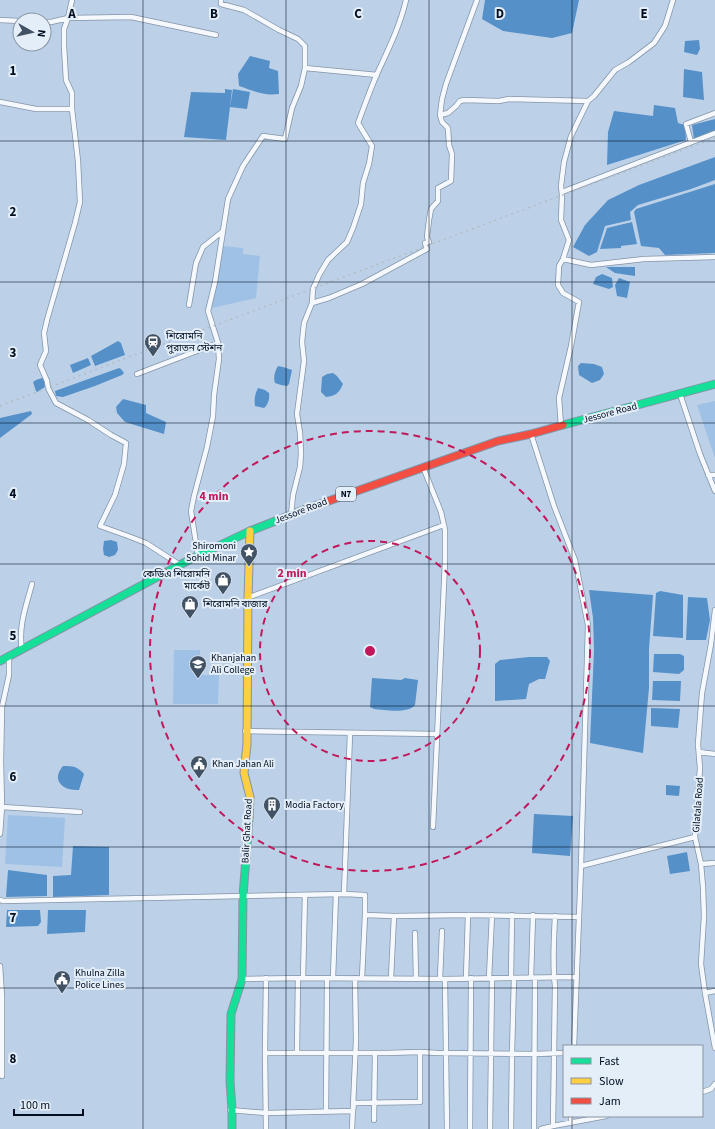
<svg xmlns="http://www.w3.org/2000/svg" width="715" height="1129" font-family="'Source Sans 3','Noto Sans Bengali',sans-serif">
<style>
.green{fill:#9fc1e6}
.water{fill:#5590c9}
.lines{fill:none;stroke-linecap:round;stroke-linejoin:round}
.street-casing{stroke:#8294a8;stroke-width:6}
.fast-casing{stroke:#8294a8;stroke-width:9}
.slow-casing{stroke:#8294a8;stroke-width:9}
.jam-casing{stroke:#8294a8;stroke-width:9}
.street{stroke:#f5f8fc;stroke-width:4.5}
.fast{stroke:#16e098;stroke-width:7}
.slow{stroke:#ffcf43;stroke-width:7}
.jam{stroke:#f24e42;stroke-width:7}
.rail{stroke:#b5bbc2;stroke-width:1.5;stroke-dasharray:2 4;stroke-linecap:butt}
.grid{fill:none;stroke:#000d1f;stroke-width:1;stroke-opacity:0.55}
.ring{fill:none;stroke:#c2185b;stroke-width:2;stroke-dasharray:7 5}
.labels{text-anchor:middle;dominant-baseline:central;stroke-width:4;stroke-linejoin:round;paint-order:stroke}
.shield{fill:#e4eef9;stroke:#445060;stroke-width:1}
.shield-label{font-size:9px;font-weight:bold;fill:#000d1f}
.poi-label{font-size:10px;fill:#000d1f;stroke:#e4eef9;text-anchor:start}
.street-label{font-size:10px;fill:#000d1f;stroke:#e4eef9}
.grid-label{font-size:13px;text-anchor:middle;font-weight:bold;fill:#000d1f;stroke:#e4eef9;stroke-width:4;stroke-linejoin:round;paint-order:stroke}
.centre{fill:#c2185b;stroke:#e4eef9;stroke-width:2}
.ring-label{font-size:12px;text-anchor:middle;font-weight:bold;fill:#c2185b;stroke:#e4eef9;stroke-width:4;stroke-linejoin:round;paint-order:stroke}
</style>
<rect width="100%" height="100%" fill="#bcd1e8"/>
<path class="green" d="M223 246 243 248V254L260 256 256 298 212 308Z
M715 401V458L697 405Z
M174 650H200V675H219L218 704H173Z
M8 815 65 818 62 867 5 864Z"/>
<path class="water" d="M485 0H579L572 33 552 38 503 31 482 19Z
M699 40 700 49 697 55 684 52 685 41Z
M250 56 270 61 269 68 278 71 279 94C263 96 254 91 239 86L238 74Z
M684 69 702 72 704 100 683 97Z
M225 89 232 90 226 140 184 137 191 92 225 93Z
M233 89 250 92 247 109 230 107Z
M654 105 675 108 678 123 685 125 686 140 607 165 608 132 614 111 653 116Z
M715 119V131L694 139 692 125Z
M715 157V180L691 189 638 205 630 212 631 220 605 226 597 252 589 256 573 247 585 225 608 200 639 185Z
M715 184V253L665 255 659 248 641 246 634 212 636 209Z
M632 222 637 244 621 246V248L600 249 607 228Z
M606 267H635V276L615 273Z
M602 274 612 278 613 287 609 289 593 284 596 277Z
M619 278 630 282 627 298 617 296 615 285Z
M118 341 121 343 125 355 95 366 91 356Z
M88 358 91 365 73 373 70 365Z
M581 363 594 364 602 367 604 374 600 380 592 383 579 375 578 366Z
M278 366 283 367 292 370 289 384 287 386 281 385 275 383C273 377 275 371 278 366Z
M119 368 121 369 124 373 122 375 95 386 63 397 56 396 55 391Z
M333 373 337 376 343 384C339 393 336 396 326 397L321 392 322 377 327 374Z
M42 378 44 379 45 387 37 392 36 391 33 382 36 380Z
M258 388 265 390 269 393C270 398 268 405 264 408L255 406C254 399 255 394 258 388Z
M123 399 146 405V413L166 422 164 434 125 422 117 413 116 407Z
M31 411 32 414 0 438V418Z
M111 540 117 542 118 550 115 555 109 557 104 555 103 549 104 541Z
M589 590 653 595 649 649V688L643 753 590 743 594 650 593 618Z
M660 591 683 595V638L653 636 656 593Z
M688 597 707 598 710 620 706 640H686Z
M654 654H680L684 656V670L679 674 653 672Z
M529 657H547L550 661 545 679H539L529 684 526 699 495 701V664L500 660Z
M372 678 401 680 405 678 418 680 415 705C408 714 385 710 374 709L370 707Z
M653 681H681L680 701 652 700Z
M651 708 680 709 678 728 651 726Z
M63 766C73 766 77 766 84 774L79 790C64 791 50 781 63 766Z
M666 785 680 786 679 796 666 795Z
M534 814 573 816 570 856 532 853Z
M73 846 109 847V895L53 897V876L71 875Z
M687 852 690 871 670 874 667 856Z
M8 870 47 875V896L6 897Z
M7 910H40L41 922 38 926 6 927Z
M48 910H86L85 932 47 934Z"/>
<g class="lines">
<g class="street-casing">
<path id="street" d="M221 0V4L244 10 279 30 298 39 305 46V68
M0 20 20 21
M44 22H51L68 18 72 0
M0 102 36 109H72
M440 115 448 113 456 106 460 101 464 100 499 101 509 99 588 101
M691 142 686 124 715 113
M562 192 715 133
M563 259 591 265 644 259 715 257
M312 303 329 298 362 284 427 249 425 243 429 242 427 237 429 220 431 209 438 201V188L451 181 452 154 449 145 448 128 442 122 440 115 442 99 446 84 477 0
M189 305 196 263 203 247 223 231
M137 374 218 343
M680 394 700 454 715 491
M561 426 559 398 571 346 579 302 563 293 558 285 559 266 563 259 569 240 561 220 562 195 561 186 564 162 571 136 588 101 594 96 615 70 629 62 654 43 665 26 673 0
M423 467 441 512 445 530V561L433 827
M708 475H715
M291 515 293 495 300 467 301 454 300 433 297 414 304 361 302 342 304 323 312 303 313 289 319 275 328 260 347 242 353 228 361 204 363 183 369 164 372 146 358 123C364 107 370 90 377 74 388 50 400 26 406 0
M198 556 191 511 194 496 207 447 213 416 214 395 219 359 218 343 208 311 215 282 228 199 243 166 263 136 285 139 292 108 301 86 305 68 377 75
M180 565 146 543 128 536 100 526 115 495 124 464 126 443 111 435 88 420 56 403 48 388 47 381 40 365 46 351 44 333 47 320 75 223 80 202 78 161 72 109V93L66 80 64 46V29L68 18 131 17 216 35
M247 598 444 525
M715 610 711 644 702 693 698 744 700 768 695 837 701 864 703 887 704 916 701 964 705 993 715 1048
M22 650C18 627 26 606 32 584
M245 731 437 734
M350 733 344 894 365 895V915L394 916 468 915 466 978
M699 752 715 754
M2 807 80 812
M0 834 2 807 1 762 2 707 9 675V657
M701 864 715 863
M581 866 695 837
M0 900 3 901 344 894
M468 915 579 917 581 866 588 625 575 560 554 506 531 434
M415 933 416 979
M0 966 2 997V1076
M303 978 305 895
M333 978 336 894
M362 978 365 915
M391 978 394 916
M489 978 492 915
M511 978 512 915
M531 978 533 915
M241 979 303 978 445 979 576 977
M440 979 442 931
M445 979 447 1129
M705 993 715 991
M574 1046 579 917
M265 1053H386L420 1052 438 1053 534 1054 564 1053
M297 1053 298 978
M702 1092 711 1089 715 1084
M230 1110 266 1113 353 1111 354 1103 420 1102V1052
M326 1111 327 978
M374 1120 375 1053
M571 1123V1116
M553 1126 606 1116
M266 1129 265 1053 266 978
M352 1129 356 1040 355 978
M470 1129 471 978
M490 1129 492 978
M511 1129 512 1053 514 978
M534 1129 535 978
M541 1129 553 1126 555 986C552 963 554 939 555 916"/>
</g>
<g class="fast-casing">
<path id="fast" d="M563 425 715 384
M0 661 191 559 250 531 306 509
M232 1129V1110L230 1081 231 1014 242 979 243 896 249 818"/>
</g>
<g class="slow-casing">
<path id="slow" d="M249 818 250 797 244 773 247 744 248 598 250 531"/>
</g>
<g class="jam-casing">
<path id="jam" d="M306 509 498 441 531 434 563 425"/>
</g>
<use href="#street" class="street"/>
<use href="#fast" class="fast"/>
<use href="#slow" class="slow"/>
<use href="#jam" class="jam"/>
<path class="rail" d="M0 406 155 347 213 326 715 138"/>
</g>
<path class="grid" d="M143 0V1129M286 0V1129M429 0V1129M572 0V1046M0 141H715M0 282H715M0 423H715M0 564H715M0 706H715M0 847H715M0 988H715M572 1116V1129"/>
<g class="ring">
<circle cx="370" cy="651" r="110"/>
<circle cx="370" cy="651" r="220"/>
</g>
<defs>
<g id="station-pin" transform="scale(0.9)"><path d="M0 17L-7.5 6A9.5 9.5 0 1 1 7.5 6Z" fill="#425265" stroke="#e4eef9"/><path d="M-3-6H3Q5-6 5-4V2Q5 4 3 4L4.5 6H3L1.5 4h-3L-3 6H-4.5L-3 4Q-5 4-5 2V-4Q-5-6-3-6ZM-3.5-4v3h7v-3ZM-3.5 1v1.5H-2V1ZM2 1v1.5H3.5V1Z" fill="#fff"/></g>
<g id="sight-pin" transform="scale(0.9)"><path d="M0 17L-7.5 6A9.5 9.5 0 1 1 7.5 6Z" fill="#425265" stroke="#e4eef9"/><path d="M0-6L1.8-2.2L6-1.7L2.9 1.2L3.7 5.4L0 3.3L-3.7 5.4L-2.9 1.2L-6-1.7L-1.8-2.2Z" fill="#fff"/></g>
<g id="shop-pin" transform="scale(0.9)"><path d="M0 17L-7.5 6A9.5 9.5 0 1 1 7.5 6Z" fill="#425265" stroke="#e4eef9"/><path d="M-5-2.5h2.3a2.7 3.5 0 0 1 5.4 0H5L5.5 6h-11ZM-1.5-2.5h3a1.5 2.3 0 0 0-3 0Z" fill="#fff"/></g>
<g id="university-pin" transform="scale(0.9)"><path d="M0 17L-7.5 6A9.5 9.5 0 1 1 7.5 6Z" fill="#425265" stroke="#e4eef9"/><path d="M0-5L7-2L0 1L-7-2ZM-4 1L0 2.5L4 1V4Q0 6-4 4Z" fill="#fff"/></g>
<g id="civic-pin" transform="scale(0.9)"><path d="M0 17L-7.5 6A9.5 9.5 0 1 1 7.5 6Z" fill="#425265" stroke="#e4eef9"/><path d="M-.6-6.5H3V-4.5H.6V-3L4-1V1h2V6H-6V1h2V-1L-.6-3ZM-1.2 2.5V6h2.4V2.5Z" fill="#fff"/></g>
<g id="building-pin" transform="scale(0.9)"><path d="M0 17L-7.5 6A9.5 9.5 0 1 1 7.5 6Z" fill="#425265" stroke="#e4eef9"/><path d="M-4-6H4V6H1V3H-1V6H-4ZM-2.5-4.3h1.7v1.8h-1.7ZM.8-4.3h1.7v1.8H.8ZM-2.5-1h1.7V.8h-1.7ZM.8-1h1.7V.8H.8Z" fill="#fff"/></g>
</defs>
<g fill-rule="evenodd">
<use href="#station-pin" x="153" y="342"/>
<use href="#sight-pin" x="249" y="552"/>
<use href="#shop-pin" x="223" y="580"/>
<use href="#shop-pin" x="190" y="604"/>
<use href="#university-pin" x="198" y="664"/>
<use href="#civic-pin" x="199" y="764"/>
<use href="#building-pin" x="272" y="805"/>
<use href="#civic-pin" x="62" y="979"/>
</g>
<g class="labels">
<rect class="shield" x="336" y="487" width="20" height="14" rx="3"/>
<g class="shield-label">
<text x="346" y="494">N7</text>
</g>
<g class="poi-label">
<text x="166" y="336">শিরোমনি<tspan x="166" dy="12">পুরাতন স্টেশন</tspan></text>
<text x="236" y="546" text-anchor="end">Shiromoni<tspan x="236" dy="12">Sohid Minar</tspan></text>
<text x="210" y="574" text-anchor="end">কেডিএ শিরোমনি<tspan x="210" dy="12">মার্কেট</tspan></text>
<text x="203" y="604">শিরোমনি বাজার</text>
<text x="211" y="658">Khanjahan<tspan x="211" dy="12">Ali College</tspan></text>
<text x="212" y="764">Khan Jahan Ali</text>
<text x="285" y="805">Modia Factory</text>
<text x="75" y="973">Khulna Zilla<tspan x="75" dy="12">Police Lines</tspan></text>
</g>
<g class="street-label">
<text transform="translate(610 413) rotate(-15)">Jessore Road</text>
<text transform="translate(301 511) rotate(-21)">Jessore Road</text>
<text transform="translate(698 805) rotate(-86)">Gilatala Road</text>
<text transform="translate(247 831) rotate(-87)">Balir Ghat Road</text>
</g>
</g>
<g class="grid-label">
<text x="72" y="18">A</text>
<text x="214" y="18">B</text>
<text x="358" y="18">C</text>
<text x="500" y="18">D</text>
<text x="644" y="18">E</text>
<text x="13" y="75">1</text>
<text x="13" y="216">2</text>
<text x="13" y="357">3</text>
<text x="13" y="498">4</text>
<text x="13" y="640">5</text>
<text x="13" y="781">6</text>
<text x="13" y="922">7</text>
<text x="13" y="1063">8</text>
</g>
<circle cx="370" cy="651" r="6" class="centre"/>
<g class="ring-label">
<text x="214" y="500">4 min</text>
<text x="292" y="577">2 min</text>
</g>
<rect x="563" y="1045" width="140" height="72" fill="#e4eef9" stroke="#8994a2"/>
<rect x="571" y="1058" width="20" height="6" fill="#16e098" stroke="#8994a2"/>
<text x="599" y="1065" font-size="12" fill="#000d1f">Fast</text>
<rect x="571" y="1078" width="20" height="6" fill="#ffcf43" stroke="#8994a2"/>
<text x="599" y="1085" font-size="12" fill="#000d1f">Slow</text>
<rect x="571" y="1098" width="20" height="6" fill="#f24e42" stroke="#8994a2"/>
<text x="599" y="1105" font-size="12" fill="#000d1f">Jam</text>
<g transform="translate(32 32) rotate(98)"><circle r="19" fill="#e4eef9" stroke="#8994a2"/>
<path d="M0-3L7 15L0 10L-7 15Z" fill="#425265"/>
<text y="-6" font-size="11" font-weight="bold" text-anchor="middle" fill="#000d1f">N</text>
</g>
<path d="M14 1109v6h69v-6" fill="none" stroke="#000d1f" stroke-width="2"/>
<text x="20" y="1109" font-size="12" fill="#000d1f" stroke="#e4eef9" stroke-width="3" paint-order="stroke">100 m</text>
</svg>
